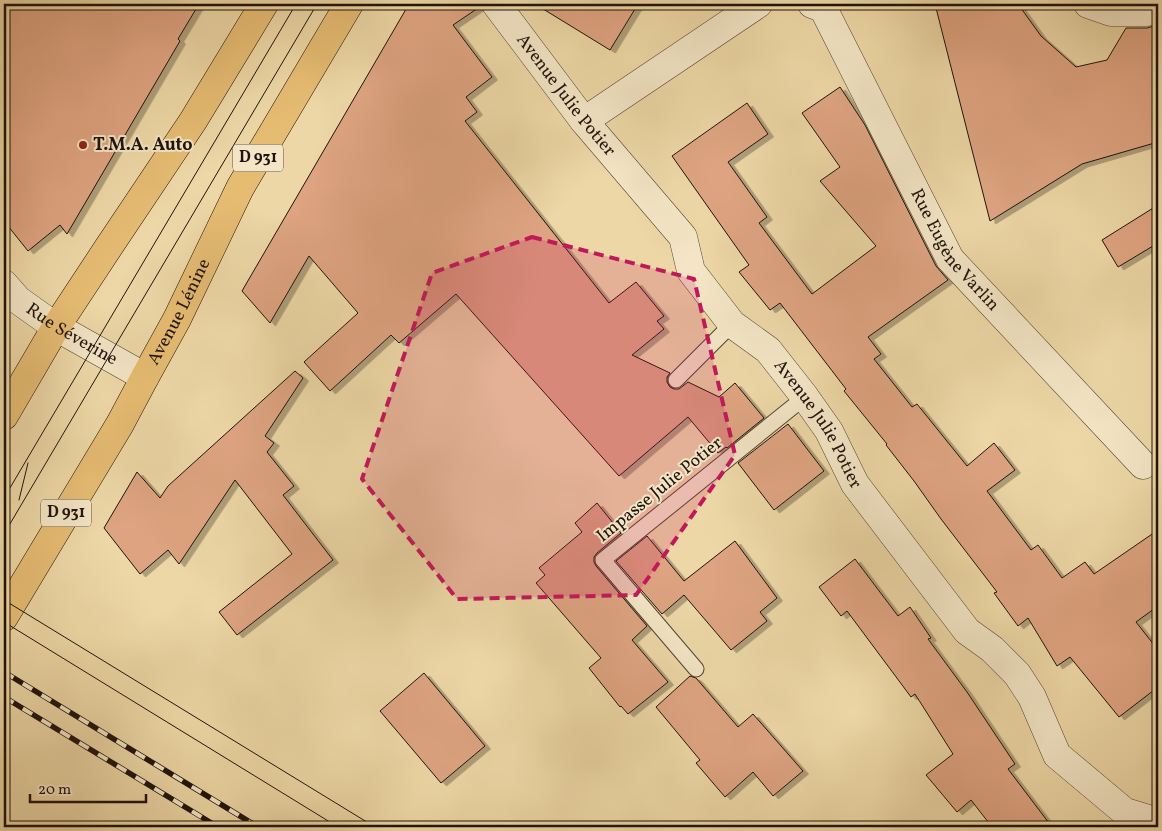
<svg xmlns="http://www.w3.org/2000/svg" width="1162" height="831" font-family="Vollkorn,serif">
<style>
.building{fill:#dea481;stroke:#1e130d;filter:url(#shadow)}
.lines{fill:none;stroke-linecap:round;stroke-linejoin:round}
.service-casing{stroke:#524433;stroke-width:17}
.minor-casing{stroke:#524433;stroke-width:29}
.primary-casing{stroke:#1e130d;stroke-width:29}
.service{stroke:#f3e5c5;stroke-width:15}
.minor{stroke:#f3e5c5;stroke-width:28}
.primary{stroke:#e6bc73;stroke-width:28}
.tram{stroke:#1e130d;stroke-width:1}
.rail-casing{stroke:#1e130d;stroke-width:5.5}
.rail{stroke:#f3e5c5;stroke-width:4;stroke-dasharray:11;stroke-linecap:butt}
.marked{fill:#c2185b;fill-opacity:0.2;stroke:#c2185b;stroke-width:4;stroke-dasharray:10 6;stroke-linejoin:round}
.poi-dot{fill:#8f2418;stroke:#f3e5c5;stroke-width:2}
.labels{text-anchor:middle;dominant-baseline:central;stroke-width:4;stroke-linejoin:round;paint-order:stroke}
.shield{fill:#f3e5c5;stroke:#5e5244;stroke-width:1}
.shield-label{font-size:16px;font-weight:bold;fill:#1e130d}
.street-label{font-size:18px;fill:#1e130d;stroke:#f3e5c5}
.poi-label{font-size:18px;font-weight:bold;fill:#1e130d;stroke:#f3e5c5;text-anchor:start}
</style>
<defs>
<filter id="shadow"><feDropShadow dx="5.5" dy="3" stdDeviation="0" flood-color="#0004"/></filter>
</defs>
<rect width="100%" height="100%" fill="#edd7a6"/>
<filter id="stains"><feTurbulence type="fractalNoise" baseFrequency=".004" numOctaves="4"/><feColorMatrix values="0 0 0 0 .2 0 0 0 0 .09 0 0 0 0 .02 0 0 0 .5 -.17"/></filter>
<radialGradient id="worn" r=".72"><stop offset=".6" stop-color="#630" stop-opacity="0"/><stop offset="1" stop-color="#630" stop-opacity=".3"/></radialGradient>
<path class="building" d="M4 4H199L178 39 180 41 67 234 60 225 28 251 4 221Z
M409 4H481V6L453 25 492 77 466 97 477 112 465 121 609 303 636 282 664 316 657 321 664 329 632 355 670 373 667 377V382L670 387 674 389H679L688 382 719 397 735 383 764 418 727 448 726 447 718 453 688 417 619 476 456 294 399 343 391 335 330 391 304 362 358 313 309 256 270 323 242 291Z
M535 4H638L610 50Z
M935 4H1018L1041 36 1076 67 1107 60 1126 28H1147L1158 25V142L1082 164 990 221Z
M840 87 865 125 936 266 948 280 868 337 881 354 874 359 912 407 917 404 967 466 994 443 1015 470 987 491 1031 550 1038 545 1062 578 1085 562 1094 574 1158 530V606L1136 622 1158 650V687L1119 717 1070 657 1057 666 1028 618 1018 626 994 593 997 592 941 519 914 481 886 445 887 444 844 391 846 389 780 303 770 310 739 272 749 265 672 156 747 103 768 134 728 162 767 217 759 223 812 294 876 246 820 181 840 167 802 113Z
M1158 205V243L1118 267 1102 240Z
M295 371 303 378 265 436 274 443 267 452 294 486 283 495 333 560 237 635 219 612 292 554 235 480 179 564 168 550 140 574 104 528 137 472 160 498 168 486Z
M788 424 824 471 774 510 738 463Z
M597 503 621 533 597 553 594 557V562L596 566 647 626 632 640 668 682 628 714 621 706 620 707 589 668 601 658 536 583 545 575 539 568 582 532 575 523Z
M647 536 684 581 735 541 777 598 760 612 767 621 731 650 684 595 662 614 616 561Z
M855 559 898 616 910 607 931 638 928 639 967 692 1015 764 1008 769 1052 827H992L971 800 957 812 926 775 953 754 915 694 911 697 847 611 841 616 819 587Z
M424 673 485 746 441 783 380 711Z
M690 676 696 678 738 727 753 714 803 771 773 796 753 772 725 797 696 763 700 760 656 707Z"/>
<g class="lines">
<g class="service-casing">
<path id="service" d="M676 380 732 324
M696 669 603 560 805 397"/>
</g>
<g class="minor-casing">
<g id="minor">
<path id="s1" d="M496 4 584 121 683 237 691 271 732 324 768 350 805 397 829 431 855 484 967 631 992 649 1017 674 1032 697 1057 755 1125 812 1158 822"/>
<path id="s2" d="M812 4 823 8 950 259 1143 465"/>
<path d="M1088 4 1111 12H1147L1158 9"/>
<path d="M584 121 758 4"/>
<path id="s3" d="M4 284 18 300 56 327 145 377"/>
</g>
</g>
<g class="primary-casing">
<g id="primary">
<path d="M4 416 56 327 106 251 193 121 264 4"/>
<path id="s4" d="M4 617 120 424 145 377 177 319 240 188 349 4"/>
</g>
</g>
<use href="#service" class="service"/>
<use href="#minor" class="minor"/>
<use href="#primary" class="primary"/>
<path class="tram" d="M4 498 296 4
M19 500 28 463
M4 534 317 4
M4 600 375 827
M4 622 338 827"/>
<g class="rail-casing">
<path id="rail" d="M4 672 258 827
M4 697 218 827"/>
</g>
<use href="#rail" class="rail"/>
</g>
<path class="marked" d="M532 237 694 279 735 455 636 595 457 599 362 479 432 273Z"/>
<circle class="poi-dot" cx="83" cy="145" r="5"/>
<g class="labels">
<g class="shield">
<rect x="233" y="144.5" width="50" height="27" rx="4"/>
<rect x="41" y="499.5" width="50" height="27" rx="4"/>
</g>
<g class="shield-label">
<text x="258" y="158">D 931</text>
<text x="66" y="513">D 931</text>
</g>
<g class="street-label">
<text stroke="none"><textPath href="#s1" startOffset="115">Avenue Julie Potier</textPath></text>
<text stroke="none"><textPath href="#s2" startOffset="288">Rue Eugène Varlin</textPath></text>
<text stroke="none"><textPath href="#s4" startOffset="352">Avenue Lénine</textPath></text>
<text stroke="none"><textPath href="#s3" startOffset="85">Rue Séverine</textPath></text>
<text stroke="none"><textPath href="#s1" startOffset="535">Avenue Julie Potier</textPath></text>
<text transform="translate(660 490) rotate(-39)">Impasse Julie Potier</text>
</g>
<g class="poi-label">
<text x="93" y="145">T.M.A. Auto</text>
</g>
</g>
<rect width="1162" height="831" fill="none" stroke="#edd7a6" stroke-width="20"/>
<rect x="5" y="5" width="1152" height="821" fill="none" stroke="#1e130d" stroke-width="2.5"/>
<rect x="10" y="10" width="1142" height="811" fill="none" stroke="#1e130d"/>
<path d="M30 794v8h116v-8" fill="none" stroke="#1e130d" stroke-width="2.5"/>
<text x="38" y="794" font-size="15" fill="#1e130d" stroke="#f3e5c5" stroke-width="4" paint-order="stroke">20 m</text>
<rect width="100%" height="100%" filter="url(#stains)"/>
<rect width="100%" height="100%" fill="url(#worn)"/>
</svg>
